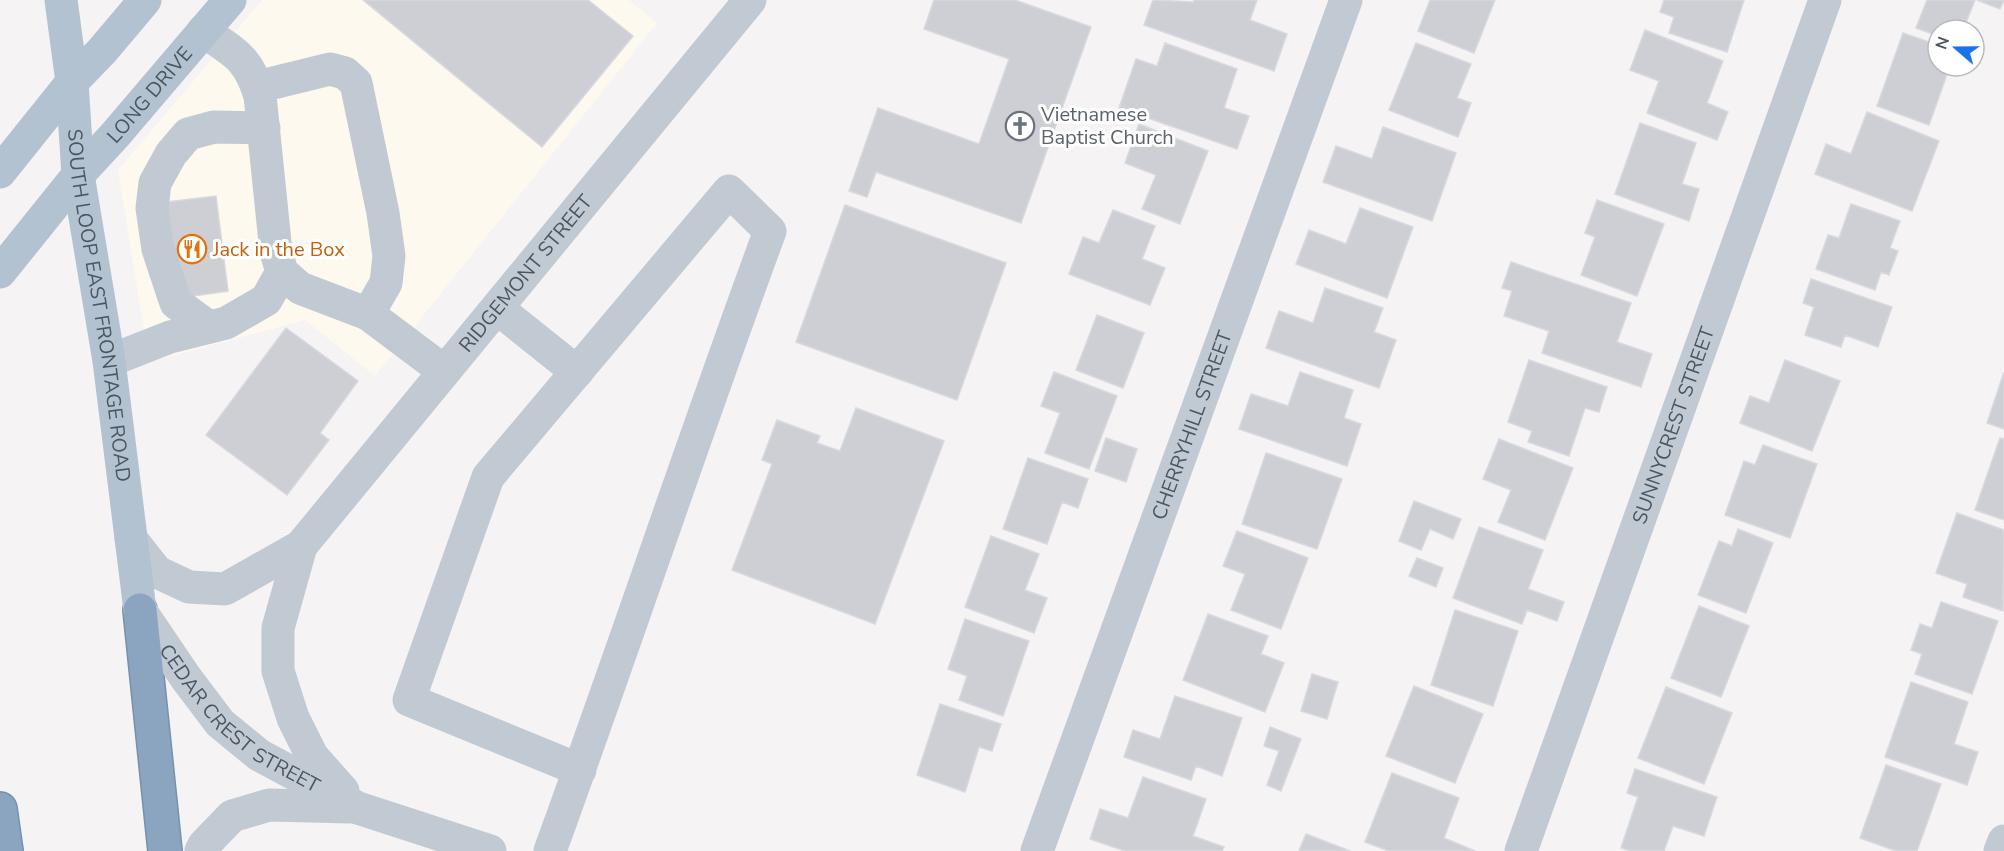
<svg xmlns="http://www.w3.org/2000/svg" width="2004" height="851" font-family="'Nunito Sans',sans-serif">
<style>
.commercial{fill:#fdf9ef}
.building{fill:#cdcfd5;stroke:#d7d9de;stroke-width:1.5}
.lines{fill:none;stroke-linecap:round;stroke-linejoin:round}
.highway-casing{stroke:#7690ad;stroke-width:36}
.minor{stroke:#c1cad2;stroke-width:33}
.major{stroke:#b3c2d1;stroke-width:33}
.highway{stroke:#8ba5c1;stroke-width:33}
.labels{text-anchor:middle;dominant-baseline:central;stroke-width:6;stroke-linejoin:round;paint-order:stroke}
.street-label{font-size:20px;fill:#4a5661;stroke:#fff}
.worship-label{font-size:20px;fill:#5b616d;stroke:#fff;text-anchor:start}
.food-label{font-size:20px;fill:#c56008;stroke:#fff;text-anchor:start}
</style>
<rect width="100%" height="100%" fill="#f5f3f3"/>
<path class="commercial" d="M262 0H629L657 23 375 376 305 320 149 362 118 170Z"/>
<path class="building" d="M363 0H588L633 36 542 147Z
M934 0H1015L1091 27 1021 223 876 172 867 197 849 191 878 108 979 144 1009 59 924 29Z
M1153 0 1194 2V0H1257L1250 20 1287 34 1274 71 1144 25Z
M1430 0H1495L1474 53 1418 31Z
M1664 0H1744L1727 52 1669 33 1674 17 1660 12Z
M1927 0H1975L1963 30H1938V36L1916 28Z
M1977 0H2004L2000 9Z
M1645 30 1723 61 1707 103 1728 112 1717 140 1647 113 1659 81 1630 70Z
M1903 33 1938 45V66H1950L1929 125 1877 106Z
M1165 43 1237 69 1224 108 1249 116 1237 149 1119 108 1136 59 1157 66Z
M1416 43 1471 64 1457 98 1471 103 1458 137 1389 110Z
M1867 112 1939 141 1912 211 1815 174 1826 144 1851 154Z
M1640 123 1696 143 1682 184 1699 189 1689 221 1615 194Z
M1139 124 1208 151 1180 224 1142 209 1156 175 1125 163Z
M1383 127 1456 153 1432 221 1323 182 1336 146 1372 159Z
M216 196 228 291 180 298 167 202Z
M1597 200 1664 224 1637 296 1581 275 1595 237 1585 233Z
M1851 204 1900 221 1890 248 1898 251 1889 275 1881 272 1875 290 1816 269 1828 235 1839 238Z
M845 205 1006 263 957 400 796 342Z
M1360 208 1413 227 1387 298 1296 264 1309 230 1346 244Z
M1113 210 1155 226 1142 259 1165 268 1150 305 1069 274 1083 237 1099 243Z
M1511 262 1631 303 1617 342 1652 354 1641 387 1542 353 1549 331 1504 316 1512 291 1502 288Z
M1811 279 1892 307 1878 347 1845 335 1841 347 1805 335 1814 307 1803 303Z
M1325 288 1383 308 1374 332 1396 340 1379 388 1266 348 1279 311 1313 323Z
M1097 315 1144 333 1123 388 1076 370Z
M286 328 358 381 320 433 329 440 287 495 206 435Z
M1529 360 1607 387 1599 412 1585 408 1569 456 1528 442 1532 431 1508 422Z
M1785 360 1840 381 1812 451 1740 423 1750 396 1769 403Z
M1054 372 1117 396 1089 469 1045 453 1060 413 1041 406Z
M1300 372 1353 390 1344 418 1361 424 1347 466 1239 429 1251 394 1288 406Z
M2004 372V429L1987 423Z
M856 408 944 441 875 624 732 570 772 464 762 460 777 420 820 436 817 443 840 451Z
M1106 438 1137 449 1126 482 1095 471Z
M2000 438 2004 439V520L1975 510Z
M1499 439 1573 468 1545 540 1498 522 1511 490 1483 479Z
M1763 445 1817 464 1790 538 1725 515 1744 461 1755 465Z
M1266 453 1342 479 1317 549 1242 524Z
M1028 458 1088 479 1078 508 1062 502 1047 544 1003 529Z
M1414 501 1461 519 1453 539 1430 529 1421 550 1399 541Z
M1957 513 2004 530 2003 611 1963 597 1967 584 1936 573Z
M1479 527 1543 550 1528 589 1564 602 1557 621 1527 610 1522 624 1453 598Z
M1738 529 1773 543 1746 613 1698 595 1719 541 1732 546Z
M1237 531 1308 558 1281 629 1231 610 1245 574 1223 566Z
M991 536 1039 554 1025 590 1047 598 1034 633 965 607Z
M1417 558 1443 568 1436 587 1409 576Z
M1941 602 1998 621 1972 694 1915 674 1922 654 1911 650 1920 624 1932 628Z
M1699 606 1749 626 1721 697 1671 678Z
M1455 610 1518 631 1493 706 1431 685Z
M1208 614 1268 636 1261 654 1284 663 1265 712 1183 680Z
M965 619 1029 641 1003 716 959 700 967 676 948 669Z
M1312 674 1338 682 1327 719 1301 711Z
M1911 682 1968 702 1954 744 1978 752 1967 785 1885 757Z
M1414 686 1483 714 1455 783 1386 756Z
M1666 687 1732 713 1704 784 1638 758Z
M1175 696 1242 718 1222 776 1196 766 1191 780 1124 757 1133 730 1160 739Z
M940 704 1001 724 992 751 979 747 965 792 917 775Z
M1270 727 1301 739 1281 791 1267 785 1279 751 1264 746Z
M1886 765 1941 784 1917 851H1896L1860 838Z
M1635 769 1717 797 1704 836 1673 826 1664 851H1631L1621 848 1638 797 1627 793Z
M1392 773 1459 798 1444 838 1475 851H1389L1365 842Z
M1143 777 1206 799 1193 836 1224 847 1222 851H1125L1090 839 1100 809 1128 818Z
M1306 834 1350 851H1299Z"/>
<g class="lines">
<g class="highway-casing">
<path id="highway" d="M140 610 165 851
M0 809 6 851"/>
</g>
<g class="minor">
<path d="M203 31C235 53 248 57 260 96L276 252 282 272 300 288 368 314 444 371"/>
<path d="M257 87 330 69 345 73 356 83 383 213 389 256 386 283 368 314"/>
<path d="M497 308 577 372"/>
<path d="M209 327 176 303 158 249 152 208 155 183 171 154 188 134 214 127 264 128"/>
<path d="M109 361 170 337 226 323 266 300 282 272"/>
<path id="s1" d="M131 539 157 572 189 587 225 589 301 546 750 0"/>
<path d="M301 546 278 628V671L293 718 312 756 343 791"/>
<path id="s2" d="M140 610 186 678 220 723 259 755 358 808 490 851"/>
<path d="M201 851 204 845 232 816 269 805 350 807"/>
<path d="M550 851C625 645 694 437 770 231L729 191 488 477 409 700 580 770"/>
<path id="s3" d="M1037 851 1346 0"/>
<path id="s4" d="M1521 851 1825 0"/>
<path d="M2000 851 2004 841"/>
</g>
<g class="major">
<path id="s5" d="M61 0 72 82 78 175 109 361 140 610"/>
<path d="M0 172 72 82 102 51 145 0"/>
<path id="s6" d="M0 272 78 175 115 135 230 0"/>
</g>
<use href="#highway" class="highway"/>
</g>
<defs>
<g id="church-ring" transform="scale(1.5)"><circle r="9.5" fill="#fff" stroke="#6b7280" stroke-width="1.5"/><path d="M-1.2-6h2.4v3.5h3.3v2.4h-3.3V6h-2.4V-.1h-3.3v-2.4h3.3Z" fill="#6b7280"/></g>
<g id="restaurant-ring" transform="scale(1.5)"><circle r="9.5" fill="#fff" stroke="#e8710a" stroke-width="1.5"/><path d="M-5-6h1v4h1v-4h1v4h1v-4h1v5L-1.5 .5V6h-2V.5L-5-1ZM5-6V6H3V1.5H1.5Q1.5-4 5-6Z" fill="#e8710a"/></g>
</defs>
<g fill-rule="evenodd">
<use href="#church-ring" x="1020" y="126"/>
<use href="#restaurant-ring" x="192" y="249"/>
</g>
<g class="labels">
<g class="street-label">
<text stroke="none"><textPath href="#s6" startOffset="232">LONG DRIVE</textPath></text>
<text stroke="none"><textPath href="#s1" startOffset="554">RIDGEMONT STREET</textPath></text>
<text stroke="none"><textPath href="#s5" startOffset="308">SOUTH LOOP EAST FRONTAGE ROAD</textPath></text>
<text stroke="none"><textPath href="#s3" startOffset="453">CHERRYHILL STREET</textPath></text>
<text stroke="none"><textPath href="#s4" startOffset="452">SUNNYCREST STREET</textPath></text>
<text stroke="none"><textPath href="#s2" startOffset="150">CEDAR CREST STREET</textPath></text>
</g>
<g class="worship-label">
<text x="1041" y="114">Vietnamese<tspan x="1041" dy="23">Baptist Church</tspan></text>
</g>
<g class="food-label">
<text x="213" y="249">Jack in the Box</text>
</g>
</g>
<g transform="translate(1956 48) rotate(290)"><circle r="28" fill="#ffffff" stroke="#b7bbc0" stroke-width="1.5"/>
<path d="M0-4.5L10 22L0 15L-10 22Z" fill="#1a73e8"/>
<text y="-9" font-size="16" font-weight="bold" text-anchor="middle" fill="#4a5661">N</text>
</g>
</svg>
